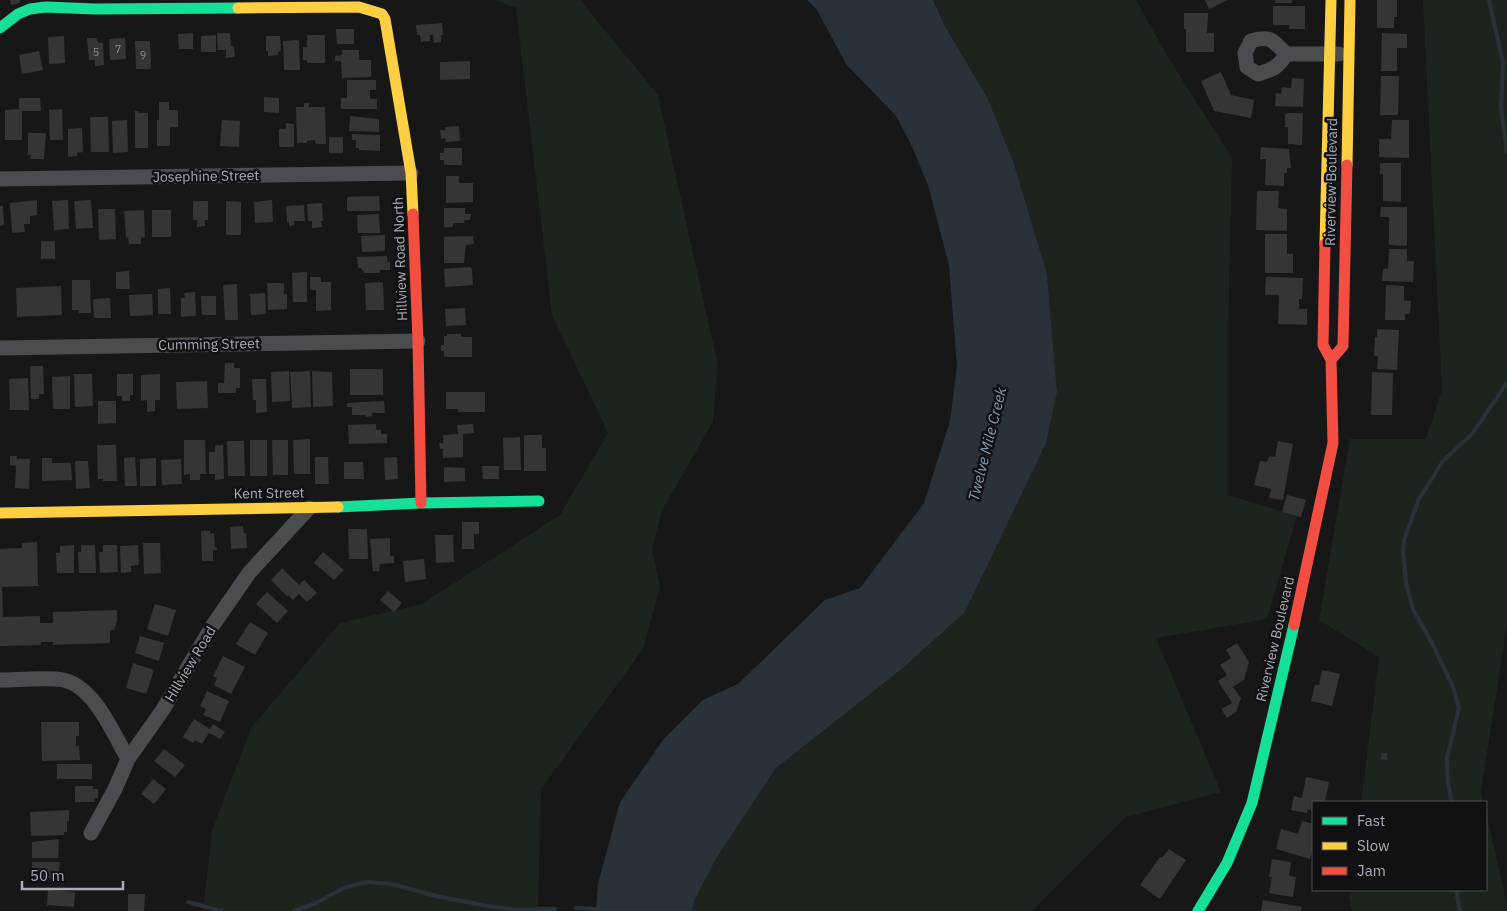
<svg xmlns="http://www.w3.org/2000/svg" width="1507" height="911" font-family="'IBM Plex Sans',sans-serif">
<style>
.green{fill:#1d241e}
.water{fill:#2a3239}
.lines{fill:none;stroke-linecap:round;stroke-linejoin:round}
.stream{stroke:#2a3239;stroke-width:4}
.building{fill:#353536}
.street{stroke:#4b4c50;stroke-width:15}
.fast{stroke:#16e098;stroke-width:11}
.slow{stroke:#ffcf43;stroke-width:11}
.jam{stroke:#f24e42;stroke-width:11}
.labels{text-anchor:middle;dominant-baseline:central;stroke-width:5;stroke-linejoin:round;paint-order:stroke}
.number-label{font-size:11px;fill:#8b8f98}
.street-label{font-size:14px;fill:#a8adb8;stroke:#111113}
.water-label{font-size:15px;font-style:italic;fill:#7f9bb3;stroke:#111113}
</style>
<rect width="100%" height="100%" fill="#171717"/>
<path class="green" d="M495 0H580L658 95 718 365 713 422 662 510 652 549 660 587 643 649 541 789 538 911H203L212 831 251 728 340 623 422 604 560 515 608 433 552 315 516 8Z
M933 0H1136L1166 54 1232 158 1228 337V495L1297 516 1267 619 1156 638 1221 792 1126 817 1032 911H692L694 901 716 859 775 769 903 668 965 612 1046 442 1057 392 1047 274 1014 164 988 99 945 26Z
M1423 0H1507V625L1481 791 1483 802H1361L1379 657 1319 620 1350 439H1426L1442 390Z
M1486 812 1507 904V911H1352L1349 896 1350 890H1486Z"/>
<path class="water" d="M807 0H933L945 26 988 99 1014 164 1047 274 1057 392 1046 443 965 612 903 668 775 769 716 859 694 901 692 911H596L598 884 620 802 663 740 703 700 738 684 825 600 860 588 924 503 950 421 957 366 949 265 928 185 910 142 896 116 846 64 817 10Z"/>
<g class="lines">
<path class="stream" d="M1489 0 1503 63 1501 108 1507 152
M1452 802 1448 783 1447 758 1459 708 1453 687 1432 643 1413 609 1406 582 1403 552 1404 540 1419 499 1443 461 1472 434 1507 383
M1456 890 1460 911
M188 902 221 911
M576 908 596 909
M294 911 314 904 344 888 366 882 391 884 436 896 493 907 510 909H555"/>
</g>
<path class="building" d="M10 0H20V3L11 5Z
M1205 0H1228L1209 9Z
M1275 0H1292V3H1275Z
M1377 0H1397V17H1394V28H1377Z
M1273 6H1305V29H1289V25H1273Z
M1184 13H1208L1207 33H1214V52H1186V29H1184Z
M442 23 443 35H441V42L434 43 433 35H430V41L421 42 420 35H417L416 25Z
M336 29H354V44H337Z
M193 33V49H179L178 34Z
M217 33H230L231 46H234L235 57 226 58V50H218Z
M1382 33 1407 34V48H1397V71H1381Z
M216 35V52H201V36Z
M307 35H325V63H307V60H303V47H307Z
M64 36 65 63 49 64 48 37Z
M266 36H280L281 51H278V55L268 56V51H266Z
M87 38H96L99 43H103L104 65 95 66V60H89Z
M125 38 126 59 110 60 109 39Z
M299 40 300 70H284L283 41Z
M135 41H150L151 69H136Z
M342 50H359V60H371V77L342 78 341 61H335V56L342 55Z
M39 51 43 70 22 74 19 55Z
M470 61V79L440 80V62Z
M1221 72 1231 95 1254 100 1251 118 1214 111 1201 81Z
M1381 76H1399L1398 115H1380Z
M1292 78 1304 79 1303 107 1275 106 1276 93 1281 94 1282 87 1291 88Z
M347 80H376V90H370V99H377V109H341V98H347Z
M264 97 279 98V113L264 112Z
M19 98H40L41 111H22V140H5V110L19 109Z
M159 102H169V110H178V127H170V146H157V120H159Z
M304 103H309V107H325L326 144H317L315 143V140L307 141V143H297L296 107H304Z
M62 109 63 140H50L49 110Z
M135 111H139V113H148V148H135Z
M1288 113H1303L1302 145 1288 144V127H1285V114H1287Z
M350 116 379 119V132L349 131Z
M90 117H108L109 152H91Z
M127 120 128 152 113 153 112 121Z
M222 120 240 121 239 147 220 146Z
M1392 120H1409V158L1379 157V139H1391Z
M286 123 294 124V147H279V129H286Z
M459 126 460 141 446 142 445 138 441 139 440 130H445V127Z
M82 128 83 152 77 153V156L68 157V129Z
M28 133H46L44 159H30L31 155H28Z
M352 134 380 135V151L359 150V148H356V140H352Z
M329 137H343V153H329Z
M1261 147 1289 149 1291 168H1287V173H1284V186L1265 185 1266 159H1260Z
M444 148H462V165H444V160H440V153H444Z
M1380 163H1401V202L1383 201V174H1380Z
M446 176H459V183H473V202L446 203Z
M1257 191H1279L1278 208 1287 209V231L1256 230Z
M379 196 380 211H347V197Z
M37 200V215L30 216V224H24L25 232 12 233 10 203Z
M68 200 69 229 54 230 52 201Z
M91 200 93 228 76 229 74 201Z
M272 200 273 222 255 223 254 202Z
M193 201H208V220H205V226L197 227V220H193Z
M226 201 241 202V235H226Z
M322 203 323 221H321L322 227 312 228V221H308L307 204Z
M304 205 305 221H294V225L289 226V222H287L286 206Z
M0 206H3L4 225 0 226Z
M1381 207H1407V246L1389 245V217H1380Z
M444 208H465V214H471L470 220H465L464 223H453V227H444Z
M98 209H115L116 239 99 240Z
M144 210 145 237 141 238V244H129L128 237 126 238 124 211Z
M152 210H171V237H152Z
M379 214 380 233H358L357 215Z
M1265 234H1287V254H1293V273H1265Z
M385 235V251L362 252 361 236Z
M473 236 474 244 466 245 464 263H444V237Z
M41 241H55V259H41Z
M1389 249H1407V261H1414L1413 282 1382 281 1383 269H1388Z
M387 256V262H390V270H380V273H364L361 268H358L357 257Z
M470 267 472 269 473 285 445 287 444 269Z
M129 271 130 289H116V272Z
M307 272V302H293L292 273Z
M310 277H321V282H331V310L316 311V290H310Z
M1266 277 1303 278 1302 299H1299V309H1307V325L1278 324 1279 295H1265Z
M72 280H90L91 313H79L78 310H72Z
M383 282 384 310H366L365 283Z
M267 283H284V294H287V309L268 310Z
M237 284 238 320H225L223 285Z
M1386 285 1404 286V301H1411L1410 314H1405V320H1385Z
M61 286 62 315 17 317 16 288Z
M170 288 171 314H158V289Z
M195 292 196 316 181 317V298H185L184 293Z
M265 293 266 314 251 315 250 294Z
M152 294 153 315 130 316 129 295Z
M201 296H216V315H202Z
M110 298 111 318H94L93 299Z
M465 308 466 325 446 326 445 309Z
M1377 329 1399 330 1397 370 1377 369 1378 356H1374L1375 337H1377Z
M447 334H461V337H472V357H444V351H441V345H444V336H447Z
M225 363H234V368H240V388H236V393H218V383H224Z
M30 366H43L44 394H39V399H31Z
M350 369H383V395H350Z
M289 371 290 401 272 402 271 372Z
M310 371 311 407 292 408 290 372Z
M312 371 332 372 333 406 313 407Z
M1372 372 1393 373 1392 415H1371Z
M74 374H92L93 406 75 407Z
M117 374H133V395H130V401H122V396H117Z
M160 374V400H155V411L147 412V400L141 401V375Z
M70 376V409H53L52 377Z
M28 378 29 410H10L9 379Z
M252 379H266L267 412 256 413V400H253Z
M207 381 208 408 177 409 176 382Z
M446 392H485V412H458V409H446Z
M98 401H116V423L98 424Z
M384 401 385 413H372V416L366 417V415H352V407H347V403Z
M376 424V430H381V434H387V443L349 444 348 425Z
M473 424 474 433 463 434V457L443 458V449H440L439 443H443V435L458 434 457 425Z
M524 435H542V448H546V471H524Z
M520 437 521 470H504L503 438Z
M310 439V474H294L293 440Z
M184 440H205L206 474H200V480H190V474L184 475Z
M250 440H267V476H250Z
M272 440H288V475H273Z
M227 441H244L245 476H228Z
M1278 441 1293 444 1283 500 1269 498 1271 489 1254 485 1260 461 1267 462 1269 456 1275 457Z
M97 445H116L117 481H103V479H98Z
M215 445H223L224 479 215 480V474H209V452H215Z
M10 456H17V459H30L29 489 15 488 16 466 10 465Z
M135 457 137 486H125L124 458Z
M315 457H328L329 484H315Z
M397 457 398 479 385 480 384 458Z
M42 458H52V463H71L72 480 42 481Z
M156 458V486H140V459Z
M181 459 182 484 162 485 161 460Z
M75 461H88L90 488 76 489Z
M344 462H363L364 479H344Z
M482 466H499V479H483Z
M444 467 465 468V481L444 482Z
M1287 495 1306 500 1301 517 1282 512Z
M462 522H479V534H474V549H462Z
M243 526 244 533H246L247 548 231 549 230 527Z
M348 529H367L368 559H349Z
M201 531H210V534L214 533 215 547H217V550H213V561H202Z
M435 535H453L454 562 436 563Z
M390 538V556H394V563L380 564 379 571H373L370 539Z
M37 542 38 586 2 587 3 617 40 616V623H53V612L117 610V621L114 630H110V643L53 645V642H41V645L0 646V549L22 548V543Z
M143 543H160L161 573 144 574Z
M74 545V573H57L56 553H60V546Z
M81 545H95L96 573H79L78 552H81Z
M103 545H117L118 572 100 573 99 552H103Z
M138 545 139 565 131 566V572L121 573 120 546Z
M323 552 344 570 334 580 314 563Z
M424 559 426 579 405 582 403 561Z
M282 568 299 585 304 580 317 593 307 602 299 594 293 600 288 595 287 596 271 580Z
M388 591 402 603 394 612 380 600Z
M267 592 288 611 277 623 256 604Z
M155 604 176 610 168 636 147 629Z
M250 622 268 633 255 655 236 644Z
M140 636 164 643 159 661 135 653Z
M1237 643 1249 662 1244 680 1233 687 1241 698 1236 712 1227 718 1221 709 1232 703 1218 681 1227 675 1220 665 1231 658 1226 650Z
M223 656 245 667 231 694 214 685 217 678 213 676Z
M133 663 154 670 146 694 126 688Z
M1322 670 1340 674 1332 706 1311 701 1315 685H1319Z
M207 691 229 701 220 722 203 715 206 709 200 706Z
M194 719 210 729 213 724 225 732 220 739 209 733 202 744 195 740 193 743 183 737Z
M41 722H79V736H76V746H79L80 760 42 761Z
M164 749 185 765 175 777 154 761Z
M1382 753H1387V760L1381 759Z
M57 764H92V779H57Z
M1306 777 1329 782 1325 802H1313V811L1308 809 1307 813 1291 810 1294 796 1302 798Z
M153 779 166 789 154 804 141 794Z
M75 786H93V789H98V798H94V802H75Z
M69 810V821H67V832H64V835L31 836 30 812Z
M1302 821 1313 824V847L1310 859 1276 849 1281 829 1298 834Z
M59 839 58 858H32V842Z
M1169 849 1186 860 1160 899 1140 885 1160 857 1162 858Z
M1272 859 1291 862 1289 876 1296 877 1293 897 1269 893 1272 877H1269Z
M32 862H60L58 878 33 879Z
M48 890 75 892 74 907 47 905Z
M128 894H145L144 911H128Z
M1263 900 1302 907 1301 911H1261Z"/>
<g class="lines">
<path class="street" d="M1286 54C1279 67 1272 70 1258 74L1247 67 1245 53 1251 41C1270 35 1273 40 1286 54H1339
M0 179 411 173
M0 348 418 341
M0 680C17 680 47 677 63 680 94 686 113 733 128 759
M91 833 115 789 128 759 162 711 213 625 249 573 309 508"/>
<path class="fast" d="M0 28 18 14 30 9 46 7 95 9 238 8
M338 507 421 503 539 501
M1198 911 1227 863 1252 803 1294 625"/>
<path class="slow" d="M238 8 359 7 382 14 385 19 411 173 413 214
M1347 165 1350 0
M1325 244 1331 0
M0 513 338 507"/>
<path class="jam" d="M413 214 418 341 421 503
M1331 360 1343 346 1347 165
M1294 625 1333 443 1331 360 1323 345 1325 244"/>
</g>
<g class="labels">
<g class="number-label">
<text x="118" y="49">7</text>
<text x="96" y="52">5</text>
<text x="143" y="55">9</text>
</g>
<g class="street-label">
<text transform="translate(206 176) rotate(-1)">Josephine Street</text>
<text transform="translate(1331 182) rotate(-89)">Riverview Boulevard</text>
<text transform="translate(400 259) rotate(-92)">Hillview Road North</text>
<text transform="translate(209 344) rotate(-1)">Cumming Street</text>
<text transform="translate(269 493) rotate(-1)">Kent Street</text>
<text transform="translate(1275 639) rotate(-77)">Riverview Boulevard</text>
<text transform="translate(190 664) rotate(-59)">Hillview Road</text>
</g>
<g class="water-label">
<text transform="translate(987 444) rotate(-76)">Twelve Mile Creek</text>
</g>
</g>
<rect x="1312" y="801" width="175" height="90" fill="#111113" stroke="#4d4f55"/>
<rect x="1322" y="817" width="25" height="8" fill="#16e098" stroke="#4d4f55"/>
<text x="1357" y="826" font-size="15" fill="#a8adb8">Fast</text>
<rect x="1322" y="842" width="25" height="8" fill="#ffcf43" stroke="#4d4f55"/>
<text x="1357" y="851" font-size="15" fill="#a8adb8">Slow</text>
<rect x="1322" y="867" width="25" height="8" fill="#f24e42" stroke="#4d4f55"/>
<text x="1357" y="876" font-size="15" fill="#a8adb8">Jam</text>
<path d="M22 881v8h101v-8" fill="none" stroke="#a8adb8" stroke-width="2.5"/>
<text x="30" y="881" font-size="15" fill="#a8adb8" stroke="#111113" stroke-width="4" paint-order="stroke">50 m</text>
</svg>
